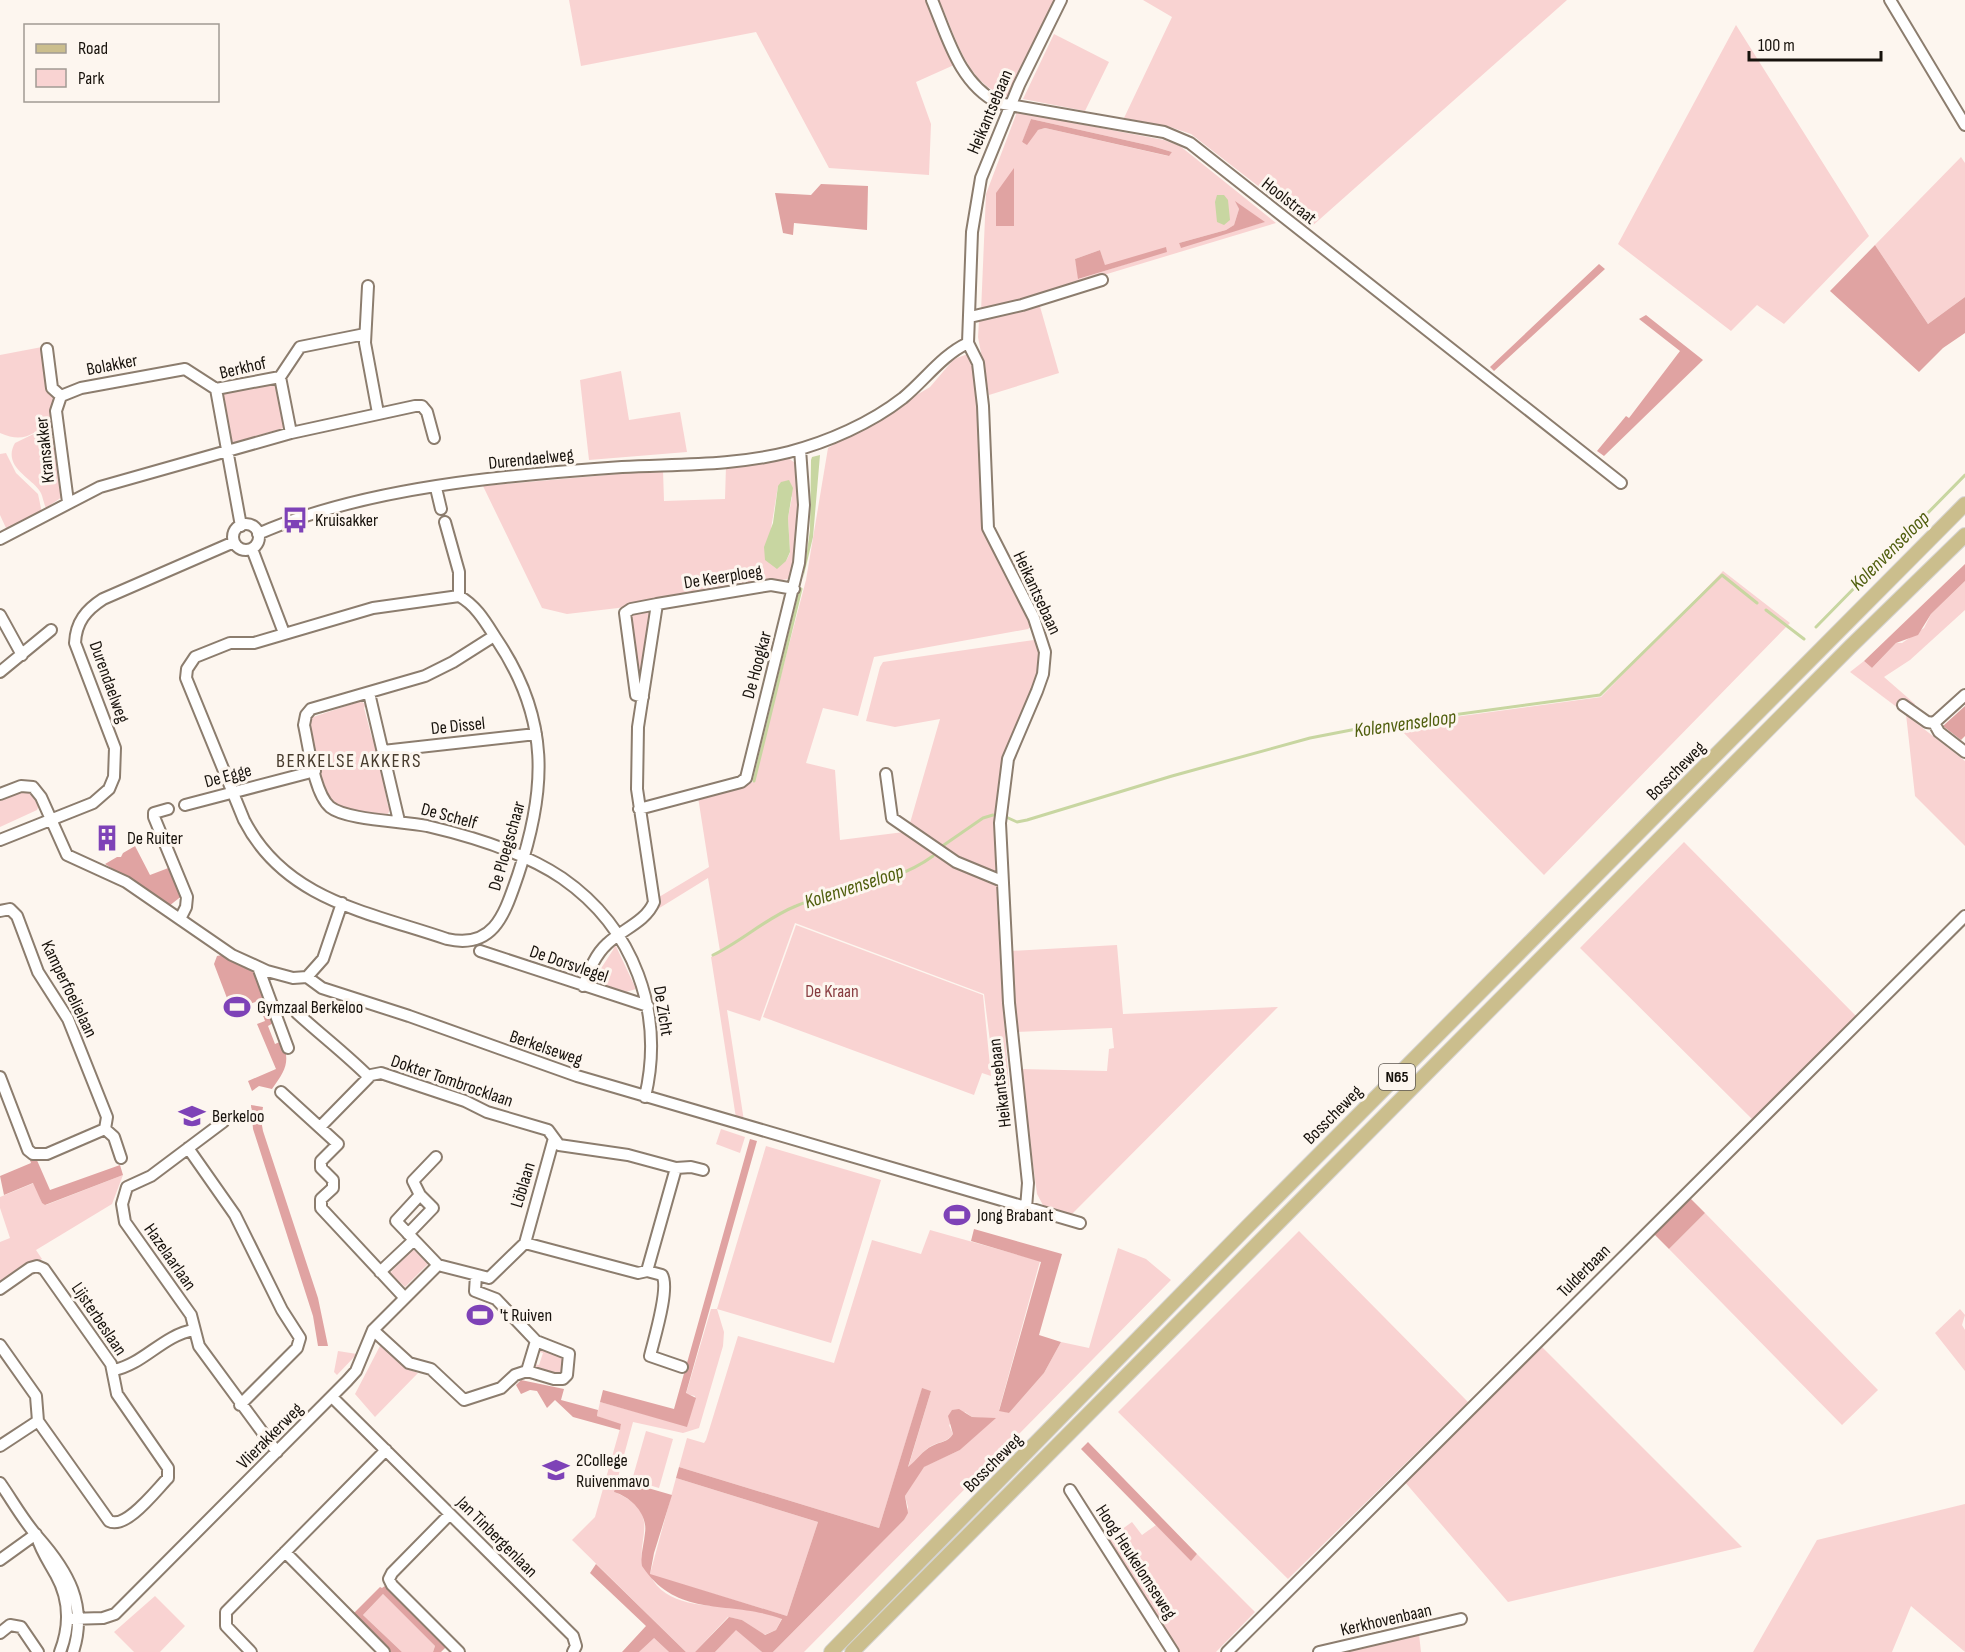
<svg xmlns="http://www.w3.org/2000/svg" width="1965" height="1652" font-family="'Sofia Sans Condensed',sans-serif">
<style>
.green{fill:#f9d3d2;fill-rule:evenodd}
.forest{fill:#e0a3a2}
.water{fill:#c8d6a1}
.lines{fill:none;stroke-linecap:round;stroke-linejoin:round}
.stream{stroke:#c8d6a1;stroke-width:3}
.minor-casing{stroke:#8c7d6e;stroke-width:14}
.major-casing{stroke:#d5d4d3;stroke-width:16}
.minor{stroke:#fff;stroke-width:10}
.major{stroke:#cbbe8d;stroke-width:14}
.labels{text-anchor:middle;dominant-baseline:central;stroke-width:6;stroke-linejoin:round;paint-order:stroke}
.shield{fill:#fdf6ef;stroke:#5c5650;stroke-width:1.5}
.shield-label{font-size:16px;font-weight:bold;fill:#17120c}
.street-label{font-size:18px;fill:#17120c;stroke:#fdf6ef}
.poi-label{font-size:18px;fill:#17120c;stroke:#fdf6ef;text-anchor:start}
.park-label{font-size:18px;fill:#883d40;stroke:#fdf6ef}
.water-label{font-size:20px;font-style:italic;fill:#505f0e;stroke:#fdf6ef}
.neighbourhood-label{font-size:20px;letter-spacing:1.5px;fill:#483c2e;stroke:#fdf6ef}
</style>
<rect width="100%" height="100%" fill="#fdf6ef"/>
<path class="green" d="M569 0H927L954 65 916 82 931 124 929 175 829 168 756 32 581 66Z
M939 0H1058L1008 97C966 85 956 36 939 0Z
M1143 0H1567L1311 227 1191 134 1170 127 1124 118 1172 17Z
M1736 25 1869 236 1784 324 1757 305 1731 331 1618 244Z
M1054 34 1109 62 1085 111 1023 99Z
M1017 112 1164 140 1180 146 1276 223 981 312 986 194ZM1031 119 1152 146 1172 152 1168 156 1045 128 1038 130 1022 143ZM996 193 1014 226 996 225ZM1236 202 1264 222 1181 247 1179 243 1226 230 1234 225 1239 209ZM1100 250 1105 266 1167 251 1079 279 1075 259Z
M1961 157 1965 163V297L1928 324 1875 245Z
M1039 303 1059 373 989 395 978 337 979 321Z
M42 347 56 398 54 421C32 433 25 444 0 433V355Z
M968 354C988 392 979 472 982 517L984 528 1033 625 1028 629 874 657 858 716 823 708 806 763 835 770 840 840 904 832 934 855 942 850 910 823 940 719 895 727 866 721 880 667 883 662 1034 640 1038 641 1040 672 1018 727 996 828 1000 961 1009 1087H993L995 1081 984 994 795 923 760 1021 727 1010 744 1121 736 1118 711 957 720 951 708 878 653 912 659 897 709 867 698 797 753 782 806 580 828 448 930 387 954 359Z
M621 371 629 420 680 412 687 452 589 460 580 380Z
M275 383 286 424 284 428 231 443 221 394 223 391Z
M54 424 51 428 62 497 46 508C43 502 43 495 39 490 30 477 2 466 15 443Z
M6 453 16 473 38 494 42 513 6 528 0 515V454Z
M787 457 799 466 800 522 794 573 788 579 618 608 567 614 542 608 483 486 663 470 664 501 725 499 726 466ZM778 486 792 497 788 518 790 553 786 561 771 529Z
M1723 571 1790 623 1544 875 1396 725 1601 697Z
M1965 581V610L1910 660 1884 677 1915 704 1906 715 1965 761V846L1915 796 1906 714 1850 672 1864 661 1872 668 1896 643H1902L1924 628 1931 614Z
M651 609 640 689 629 614Z
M361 701 366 705 364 708 372 738 375 739 388 806 391 807 388 814C336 811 329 811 317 759 314 746 308 731 310 718Z
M28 789 40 803 37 810 0 827V797Z
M1684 842 1856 1016 1752 1119 1580 948Z
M796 925 983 995 991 1076 982 1073 974 1095 763 1017Z
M614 942 636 989 626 992 589 980 596 976 613 950 614 947 610 946Z
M1117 945 1123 1014 1278 1007 1071 1215 1044 1207 1037 1194 1020 1069 1107 1071 1109 1049 1114 1048 1112 1028 1016 1032 1010 951Z
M721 1129 745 1137 740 1153 716 1144Z
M766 1146 881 1180 831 1343 717 1309 724 1332 723 1346 699 1428 683 1433 633 1422 614 1492C672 1515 624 1550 650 1574L676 1478 818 1522 787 1616 650 1575C665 1607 708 1605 737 1608 752 1609 768 1614 782 1618L776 1630 764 1635 742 1620 728 1617 695 1652H686L572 1540 595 1517 621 1425 597 1416 600 1402 687 1426 695 1396 686 1394 711 1309H717Z
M123 1175 112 1204 36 1250 42 1259 0 1286V1242L10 1238 0 1208V1197L34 1183 42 1203 46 1205Z
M1705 1213 1878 1390 1842 1425 1669 1249Z
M930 1230 1040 1261 999 1410 1009 1413 1044 1373 1061 1342 1089 1348 1118 1248 1146 1259 1171 1280 804 1652H773L904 1520 908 1507 905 1496 923 1467 960 1450 994 1419 972 1417 965 1412 949 1425 953 1434C946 1443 940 1441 931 1446 923 1451 915 1461 908 1468L931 1391 922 1389 879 1528 679 1467 687 1438 704 1443 706 1440 738 1336 834 1363 872 1240 921 1254Z
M1299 1231 1468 1402 1288 1579 1118 1412Z
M413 1249 428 1264 405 1287 390 1273Z
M1960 1309 1965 1315 1962 1325 1965 1330V1371L1935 1333Z
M381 1344 407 1369 418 1373 375 1417 355 1394Z
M1540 1345 1742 1547 1508 1602 1404 1481Z
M539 1348 567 1358 561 1376 533 1368V1364L539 1365 543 1353 536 1351Z
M338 1351 357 1354 337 1375 334 1372Z
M646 1431 673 1439 659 1488 632 1480Z
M1965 1504V1652L1911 1606 1892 1652H1753L1817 1540Z
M1132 1522 1142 1535 1156 1525 1191 1560 1197 1554 1255 1612 1216 1652H1177L1107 1540Z
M383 1594 435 1646 433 1652H402L363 1615Z
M155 1596 185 1626 160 1652H134L114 1632Z
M736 1629 762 1652H715Z
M1419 1634 1421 1652H1344Z
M652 1638H654L669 1652H639Z"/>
<path class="forest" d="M1031 119 1152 146 1172 152 1169 156 1045 128 1038 130 1027 145 1022 142Z
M1014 168V226H996V193Z
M821 184 868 186 867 230 794 223 793 235 783 233 775 193 811 195Z
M1235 201 1265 222 1181 248 1179 243 1226 230 1234 225 1239 209Z
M1875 245 1928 324 1965 297V333L1943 348 1919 372 1830 291Z
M1166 247 1167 252 1078 279 1075 259 1100 250 1105 265Z
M1599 264 1605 269 1494 371 1490 367Z
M1646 315 1703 360 1604 456 1597 451 1626 416 1629 418 1680 351 1639 319Z
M1965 564V581L1931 614 1918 635 1896 643 1872 668 1864 661Z
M1965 706V736L1961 740 1943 726Z
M135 846 150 875 171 867 183 895 169 906 105 864 117 857H121L123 853Z
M222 955 255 972 275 1022 268 1026 275 1044 282 1041C291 1062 285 1071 272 1089L259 1086 252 1091 248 1081 276 1069 257 1024 265 1021 258 1001 244 1006 242 1001 230 1006 214 964 217 956Z
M251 1105 263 1107 261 1120 263 1131 318 1298 328 1346H318L313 1316 253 1129Z
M750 1139 757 1141 686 1393 696 1398 687 1427 600 1402 603 1390 674 1409Z
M36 1158 50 1190 120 1165 123 1175 45 1205 42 1203 33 1183 4 1195 0 1176 31 1163 30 1160Z
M1689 1197 1705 1213 1669 1249 1653 1233Z
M974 1229 1062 1254 1039 1335 1061 1342 1044 1373 1009 1413 999 1411 1041 1262 971 1241Z
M521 1380 564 1389 561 1400 598 1410 597 1416 621 1424 620 1430 573 1417 555 1400 547 1408 537 1391 530 1390 521 1394 516 1385Z
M922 1388 931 1391 908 1467C916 1461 923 1450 932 1446 941 1441 947 1443 953 1434L948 1416 952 1410 959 1409 972 1417 996 1418 960 1450 924 1467 905 1496 908 1513 904 1520 773 1652H762L736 1630 715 1652H695L729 1617 742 1620 765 1635 776 1630 782 1619C729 1599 678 1620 642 1566 640 1555 644 1545 645 1533 648 1514 631 1497 614 1492L617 1479 672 1495 654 1553 650 1574 787 1616 818 1522 676 1478 679 1467 879 1528Z
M1088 1442 1197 1554 1191 1561 1081 1449Z
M596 1564 686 1652H669L654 1638 639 1652H622L646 1626 590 1573Z
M385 1586 446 1647 441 1652H433L435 1646 383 1594 363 1615 402 1652H391L353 1614 380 1587 382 1588Z"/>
<path class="water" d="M1217 195H1224L1228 200 1230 220 1224 225 1217 222 1215 202Z
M820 455 813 537 803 579 810 530 811 460 812 457Z
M789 480 793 488 788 518 790 552 786 561 777 569 765 560 764 547 773 523 778 486 781 482Z"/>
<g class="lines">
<path class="stream" d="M1766 610 1804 639
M1816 627 1965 475
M754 781 801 589
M1006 817 1017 822 1027 820 1172 776 1310 738 1372 726 1600 695 1722 575 1757 603
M941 847 983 818 993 815
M713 955C742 941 766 918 796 906 842 886 892 886 933 856"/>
<g class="minor-casing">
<path id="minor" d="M932 0C948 38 959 83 998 103L1164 132 1190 143 1621 483
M1890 0 1965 125
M368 286 365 343 378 413
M970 317 1022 305 1102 280
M47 349 52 388 61 396 81 388 185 369 216 389
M280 377 300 347 365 334
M61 396 56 411 68 502
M436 488 441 509
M445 522 459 572V596
M233 537a13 13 0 1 1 26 0a13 13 0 1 1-26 0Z
M241 526 216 389 280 377 291 433
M258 534C364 487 507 475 622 467 679 464 733 466 789 452 828 442 871 423 903 398 925 380 942 355 968 343
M0 539 100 487 291 433 415 406H422L427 412 434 438
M252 549 284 633
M459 596C477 606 486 623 497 640 550 719 547 789 518 875 505 912 495 950 447 939 368 912 285 900 244 820L186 678 187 669 195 657 230 643H254L373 608Z
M0 615 22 655
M494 636 453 662 425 676 311 709 306 715 304 725C309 747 314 793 330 807 346 820 403 821 427 826 470 836 525 853 562 878 634 928 665 1012 645 1097
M0 672 51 630
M369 693 399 821
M643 697 636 695 625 613 631 609 657 604
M1903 705 1927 722 1934 723 1939 732 1965 752
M1934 723 1965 695
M383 751 536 734
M886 774 892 818 956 862 1002 881
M0 794 21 786 33 787 41 797 67 855 126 882 232 955 267 971 293 978 307 977 322 988 409 1016 577 1076 1080 1223
M185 805 315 771
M168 809 154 813V817L187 897 186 907 180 919
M639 809 741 782 746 778 799 563 804 505 800 449
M0 840 93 803 109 789 114 777 115 748 75 643C76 622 86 610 103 599L234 542
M0 911 10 909 17 916 38 972 68 1019 107 1117 105 1129 47 1154H33L28 1150 0 1077
M480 951 648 1006
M258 967 288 1048
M307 977 323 959 342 903
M583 986C589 971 595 955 607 944 621 930 646 922 654 902L637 789 638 727 657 604 771 585 794 589
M297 1013C321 1035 346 1054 369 1077
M281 1092 338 1144 321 1161V1168L333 1180V1188L321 1199V1208L404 1297
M223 1122 151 1176 127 1187 122 1204 125 1222 191 1315 199 1346 277 1452
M320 1127 371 1075 381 1073 465 1101 487 1112 548 1130 559 1145 628 1155 676 1168 691 1167 703 1170
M105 1129 114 1137 121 1158
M554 1138 525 1243 638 1273 647 1271 662 1275C670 1288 654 1339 650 1356L682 1367
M188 1148 235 1215 282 1310 300 1338 297 1348 240 1405
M420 1195 396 1221 438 1265
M1026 1208 1028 1183 1009 1003 1000 823 1008 759 1037 691 1043 674 1045 652 1034 618 988 528 983 406 978 363 968 343 972 232 981 178 1019 85 1061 0
M408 1234 433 1208 420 1195 413 1181 436 1157
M647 1271 676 1168
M380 1272 414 1240
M0 1289 30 1268 37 1266 44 1269 111 1364 117 1394 168 1468V1478C156 1490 126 1530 109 1521L38 1421 36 1396 0 1345
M373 1330 409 1363 431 1369 464 1400 501 1388 515 1375 527 1371 554 1379H563L567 1375 569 1354 536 1341 496 1299 475 1291 476 1275
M114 1370C144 1364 163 1335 194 1330
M527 1371 536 1341
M332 1397 573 1636 576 1646 573 1652
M0 1446 38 1421
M0 1483C12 1500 23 1520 37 1536 68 1571 88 1605 73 1652
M1070 1490 1173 1652
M450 1514 392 1573 389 1579 392 1585 459 1652
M37 1537C41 1551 49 1562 56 1575 70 1600 70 1626 60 1652
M285 1552 384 1652
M0 1560 36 1534
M68 1619 103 1618 115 1614 347 1381 356 1371 373 1330 438 1265 489 1278 525 1243
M0 1633 10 1625 21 1627 38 1652
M251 1652 226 1626V1612L386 1450
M1227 1652 1965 916
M1319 1652 1461 1619"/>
</g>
<g class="major-casing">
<path id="major" d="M831 1652 1247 1227 1965 504
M852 1652 1850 647 1965 535"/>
</g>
<use href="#minor" class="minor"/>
<use href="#major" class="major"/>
</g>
<defs>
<g id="bus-bare" transform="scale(2.07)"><path d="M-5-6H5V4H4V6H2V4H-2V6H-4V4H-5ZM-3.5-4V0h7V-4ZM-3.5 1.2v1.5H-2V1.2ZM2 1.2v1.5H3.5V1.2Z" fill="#7e42b7" stroke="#fdf6ef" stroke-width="2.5" paint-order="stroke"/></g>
<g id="building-bare" transform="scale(2.07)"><path d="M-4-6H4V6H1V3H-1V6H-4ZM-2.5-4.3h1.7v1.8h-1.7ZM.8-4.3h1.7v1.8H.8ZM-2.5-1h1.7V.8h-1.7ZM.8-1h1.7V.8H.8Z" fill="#7e42b7" stroke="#fdf6ef" stroke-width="2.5" paint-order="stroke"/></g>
<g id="stadium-bare" transform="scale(2.07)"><path d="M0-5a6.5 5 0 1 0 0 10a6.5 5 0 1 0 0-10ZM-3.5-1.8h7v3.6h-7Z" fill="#7e42b7" stroke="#fdf6ef" stroke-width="2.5" paint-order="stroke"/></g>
<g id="school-bare" transform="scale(2.07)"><path d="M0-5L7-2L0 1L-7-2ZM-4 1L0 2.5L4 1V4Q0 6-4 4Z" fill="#7e42b7" stroke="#fdf6ef" stroke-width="2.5" paint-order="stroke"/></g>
</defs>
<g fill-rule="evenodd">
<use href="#bus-bare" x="295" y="520"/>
<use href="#building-bare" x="107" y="838"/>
<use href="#stadium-bare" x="237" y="1007"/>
<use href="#school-bare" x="192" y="1116"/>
<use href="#stadium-bare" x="957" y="1215"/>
<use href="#stadium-bare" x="480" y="1315"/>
<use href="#school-bare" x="556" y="1470"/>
</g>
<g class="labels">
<rect class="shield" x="1379" y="1064" width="36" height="26" rx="4.5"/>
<g class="shield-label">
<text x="1397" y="1077">N65</text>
</g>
<g class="street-label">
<text transform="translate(990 112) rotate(-67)">Heikantsebaan</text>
<text transform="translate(1289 201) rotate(38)">Hoolstraat</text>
<text transform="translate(112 365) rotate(-11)">Bolakker</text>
<text transform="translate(243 368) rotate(-13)">Berkhof</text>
<text transform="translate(45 450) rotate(-96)">Kransakker</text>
<text transform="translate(531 459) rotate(-6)">Durendaelweg</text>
<text transform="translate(723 577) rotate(-9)">De Keerploeg</text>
<text transform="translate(1037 593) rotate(65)">Heikantsebaan</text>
<text transform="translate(757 665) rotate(-75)">De Hoogkar</text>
<text transform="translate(109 682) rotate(70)">Durendaelweg</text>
<text transform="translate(458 726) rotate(-6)">De Dissel</text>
<text transform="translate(1676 771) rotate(-45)">Bosscheweg</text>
<text transform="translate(228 776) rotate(-15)">De Egge</text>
<text transform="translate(449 816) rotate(15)">De Schelf</text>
<text transform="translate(507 846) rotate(-74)">De Ploegschaar</text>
<text transform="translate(569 964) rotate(19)">De Dorsvlegel</text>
<text transform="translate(69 989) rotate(64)">Kamperfoelielaan</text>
<text transform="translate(663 1011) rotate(81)">De Zicht</text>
<text transform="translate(546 1048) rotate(19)">Berkelseweg</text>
<text transform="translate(452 1081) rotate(19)">Dokter Tombrocklaan</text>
<text transform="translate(1000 1083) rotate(-97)">Heikantsebaan</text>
<text transform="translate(1333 1115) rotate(-45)">Bosscheweg</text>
<text transform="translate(523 1185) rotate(-73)">Löblaan</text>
<text transform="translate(170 1257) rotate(55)">Hazelaarlaan</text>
<text transform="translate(1584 1271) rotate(-45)">Tulderbaan</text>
<text transform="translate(99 1319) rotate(56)">Lijsterbeslaan</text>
<text transform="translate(270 1436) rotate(-45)">Vlierakkerweg</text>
<text transform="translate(993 1463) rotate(-45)">Bosscheweg</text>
<text transform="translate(497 1537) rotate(45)">Jan Tinbergenlaan</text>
<text transform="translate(1136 1562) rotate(57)">Hoog Heukelomseweg</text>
<text transform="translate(1386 1620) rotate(-13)">Kerkhovenbaan</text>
</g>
<g class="poi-label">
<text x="315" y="520">Kruisakker</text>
<text x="127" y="838">De Ruiter</text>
<text x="257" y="1007">Gymzaal Berkeloo</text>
<text x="212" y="1116">Berkeloo</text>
<text x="977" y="1215">Jong Brabant</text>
<text x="500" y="1315">'t Ruiven</text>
<text x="576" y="1460">2College<tspan x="576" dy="21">Ruivenmavo</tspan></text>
</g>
<g class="park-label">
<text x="832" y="991">De Kraan</text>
</g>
<g class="water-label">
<text transform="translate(1890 551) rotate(-45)">Kolenvenseloop</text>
<text transform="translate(1405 724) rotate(-8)">Kolenvenseloop</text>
<text transform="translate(854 887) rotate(-18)">Kolenvenseloop</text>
</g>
<g class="neighbourhood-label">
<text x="349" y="761">BERKELSE AKKERS</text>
</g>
</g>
<rect x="24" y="24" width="195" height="78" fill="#fdf6ef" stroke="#a19b94" stroke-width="1.5"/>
<rect x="36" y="44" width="30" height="9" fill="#cbbe8d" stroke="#a19b94" stroke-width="1.5"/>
<text x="78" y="54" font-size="18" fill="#17120c">Road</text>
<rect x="36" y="69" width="30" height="18" fill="#f9d3d2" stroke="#a19b94" stroke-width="1.5"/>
<text x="78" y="84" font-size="18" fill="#17120c">Park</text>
<path d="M1749 51v9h132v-9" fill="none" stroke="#17120c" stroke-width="3"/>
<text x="1758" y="51" font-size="18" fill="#17120c" stroke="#fdf6ef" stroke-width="4.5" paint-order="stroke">100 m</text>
</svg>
